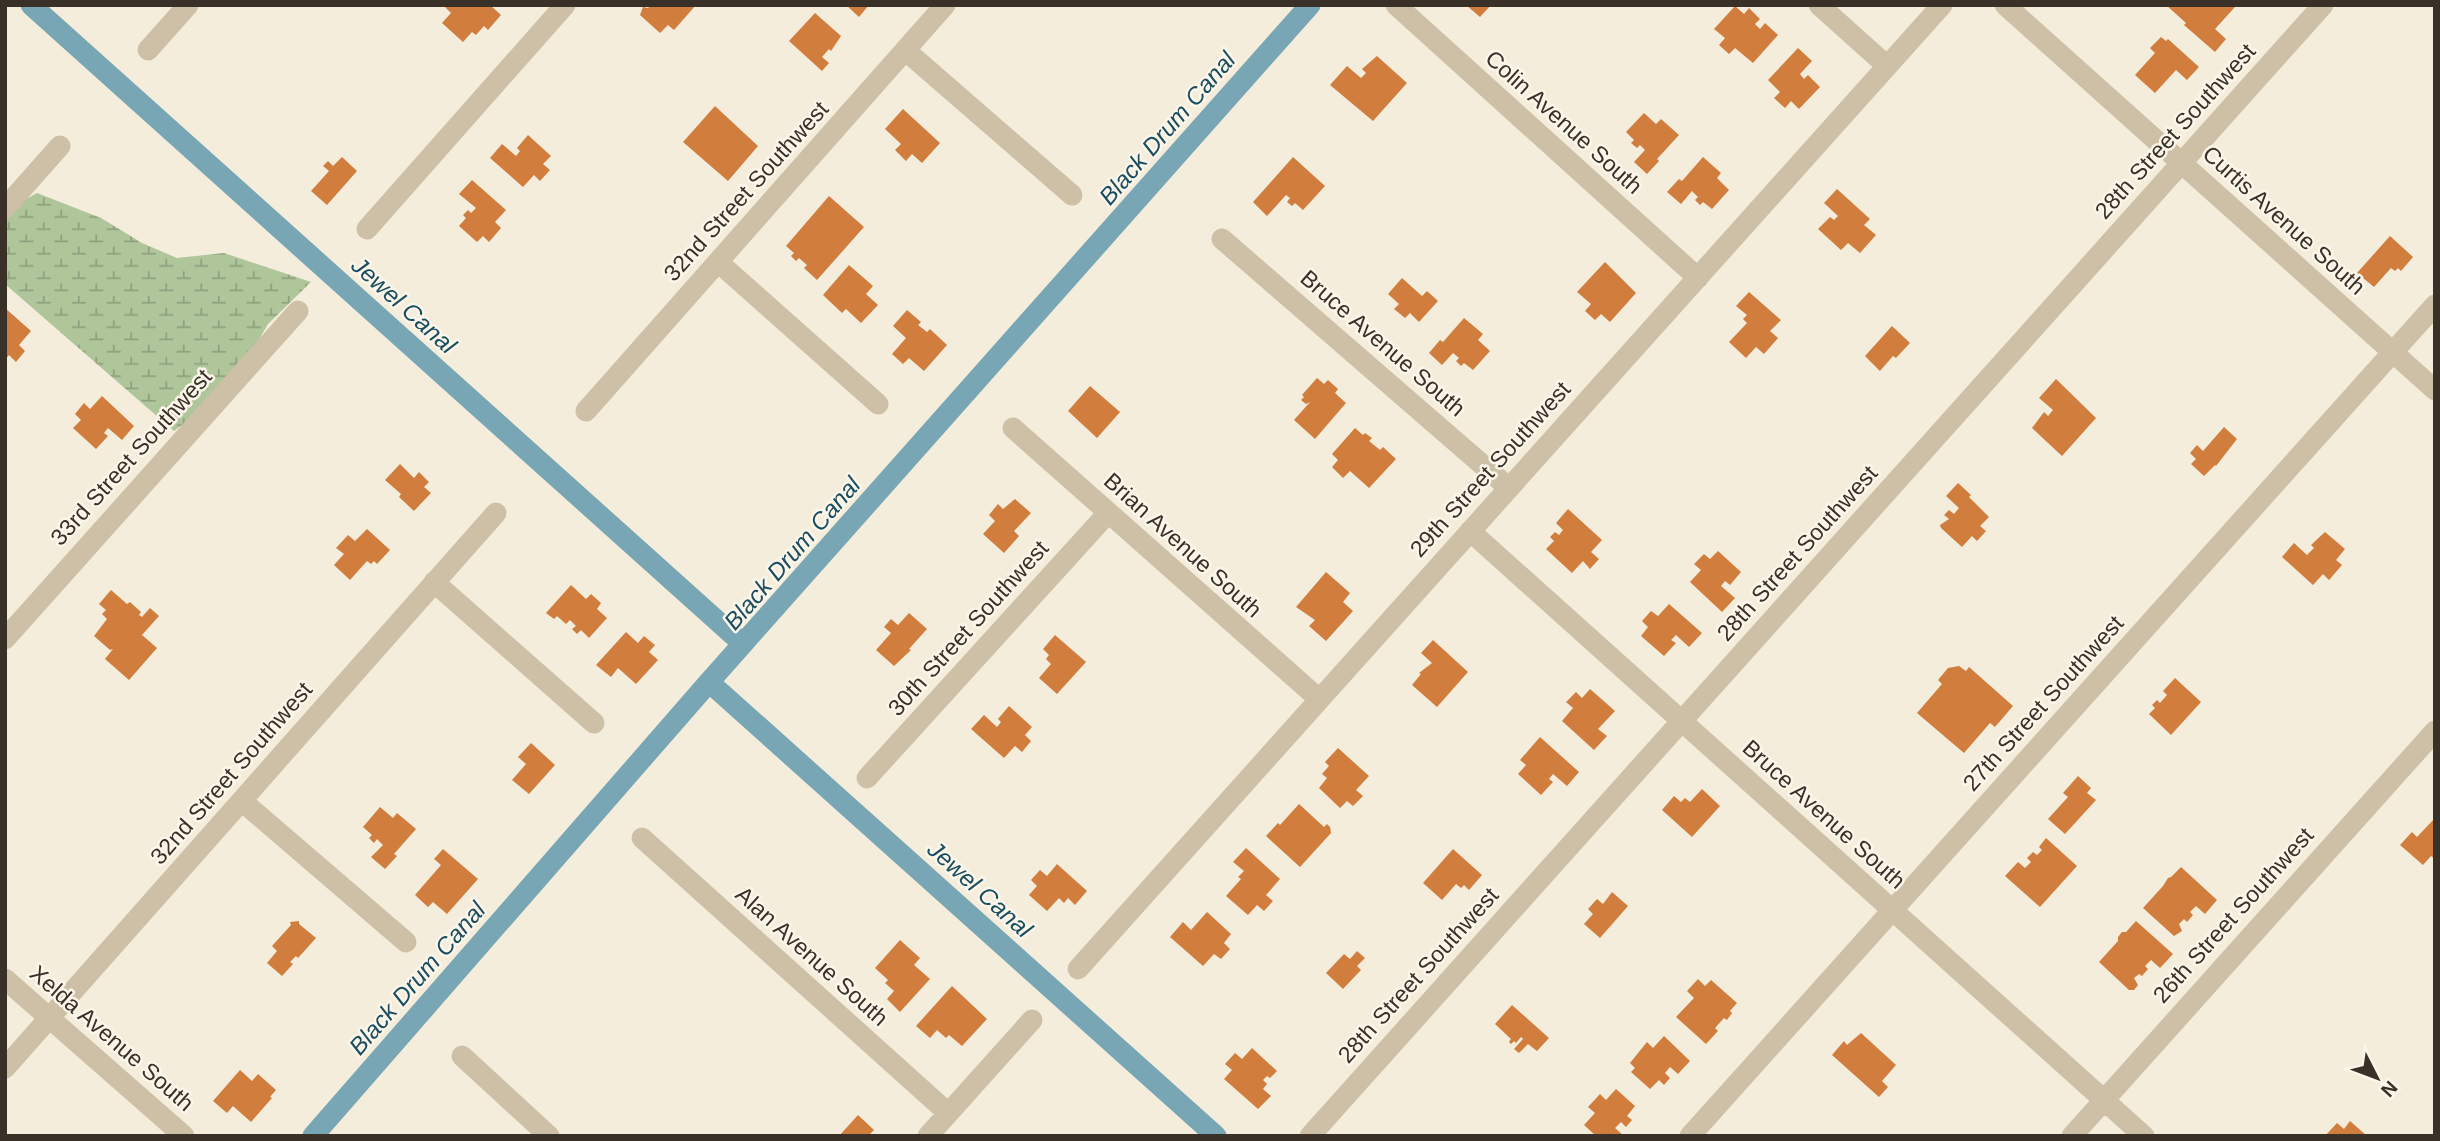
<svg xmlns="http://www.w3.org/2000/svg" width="2440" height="1141" font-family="Helvetica,sans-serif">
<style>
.wetland{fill:url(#wetland-marsh)}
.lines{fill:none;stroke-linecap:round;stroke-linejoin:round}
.canal{stroke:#78a6b4;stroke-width:21}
.building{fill:#d07d3e}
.street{stroke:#cec0a7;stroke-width:21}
.labels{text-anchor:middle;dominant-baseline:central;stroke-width:5;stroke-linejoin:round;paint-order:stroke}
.street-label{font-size:23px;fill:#393128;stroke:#fbf6e9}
.water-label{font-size:24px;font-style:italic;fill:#1a4d5f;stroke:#fbf6e9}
</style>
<defs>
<pattern id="wetland-marsh" width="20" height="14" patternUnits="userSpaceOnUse" patternTransform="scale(1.75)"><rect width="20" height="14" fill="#afc59a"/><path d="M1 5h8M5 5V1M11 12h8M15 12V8" fill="none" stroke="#8fa17e"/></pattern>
</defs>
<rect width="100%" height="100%" fill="#f4eddc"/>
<path class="wetland" d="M37 193 101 218 142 243 177 258 224 253 311 282 268 324 237 377 200 412 174 431 5 284V211Z"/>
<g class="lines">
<path class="canal" d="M31 5 743 644
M709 682 1216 1136
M313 1136 709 682 1310 5"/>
</g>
<path class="building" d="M447 5H490L501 15 488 30 484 26 476 35 472 32 463 42 442 23 451 13 445 7Z
M651 5H696L674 30 668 25 660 33 640 15 643 7 648 8Z
M846 5H869L859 17Z
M1466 5H1491L1480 17Z
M2166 5H2233L2235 7 2215 29 2226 39 2215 52 2184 25 2186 23Z
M1735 6 1744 14 1749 8 1760 19 1755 24 1760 29 1765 23 1778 35 1753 63 1735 48 1729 54 1719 45 1725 38 1714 29Z
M815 13 841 36 831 51 829 49 822 57 829 63 822 71 789 41Z
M2161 37 2166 41 2168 39 2199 67 2187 80 2176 70 2155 93 2135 75 2155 53 2150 48Z
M1798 48 1812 61 1800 74 1804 79 1808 75 1820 87 1799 109 1791 101 1785 108 1774 98 1780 92 1768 80Z
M1377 56 1407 83 1373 121 1330 85 1347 66 1361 78 1366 73 1362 69Z
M715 106 758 146 728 181 683 142Z
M903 109 940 143 922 163 912 154 906 161 895 150 901 144 885 129Z
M1644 113 1656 124 1661 119 1679 135 1657 159 1659 161 1647 174 1634 162 1645 150 1640 145 1637 148 1631 143 1634 140 1626 132Z
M528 135 551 156 543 164 550 170 540 181 534 175 523 187 490 158 502 144 516 156 520 151 517 148Z
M342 157 357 171 327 205 311 191 329 171 323 166 328 161 333 166Z
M1293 157 1325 186 1303 210 1295 203 1292 206 1287 202 1290 198 1286 195 1267 216 1253 202Z
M1703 157 1721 173 1717 178 1729 190 1712 209 1703 202 1700 205 1695 200 1698 197 1692 191 1681 204 1667 192 1679 179 1682 181Z
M472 180 506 210 495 222 501 228 489 242 483 236 477 242 459 226 466 218 463 215 468 210 471 213 476 208 459 194Z
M1837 189 1870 219 1864 225 1876 235 1860 253 1848 243 1841 250 1818 229 1830 217 1834 220 1838 216 1824 203Z
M829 196 864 227 817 280 804 268 807 265 799 258 796 261 791 256 794 253 786 246Z
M2390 236 2413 257 2401 271 2398 268 2395 271 2391 268 2374 287 2357 273Z
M1605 262 1636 293 1610 322 1601 314 1595 320 1585 311 1591 304 1577 292Z
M849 265 873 286 866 294 878 305 861 323 846 309 842 313 823 295Z
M1402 278 1422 296 1427 291 1438 301 1419 322 1410 313 1405 318 1394 309 1399 304 1388 294Z
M1749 292 1781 320 1770 331 1778 338 1764 354 1756 347 1746 358 1729 342 1747 323 1743 319 1747 315 1736 306Z
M5 308 31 331 19 345 25 351 16 362 9 355 5 360Z
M907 310 921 322 918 325 927 332 930 329 947 345 924 371 909 358 903 364 892 354 906 338 893 326Z
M1464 318 1483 334 1478 340 1490 351 1473 370 1464 363 1461 366 1456 361 1459 358 1453 353 1442 365 1429 353 1440 340 1443 342Z
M1892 326 1910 343 1896 358 1893 356 1880 371 1865 356Z
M1317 378 1324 384 1328 380 1338 389 1335 393 1346 403 1315 439 1294 420 1310 402 1306 404 1301 400 1304 397 1302 395Z
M2056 379 2096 418 2062 456 2032 428 2044 412 2048 416 2053 410 2039 398Z
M1090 386 1120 412 1097 438 1068 411Z
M102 396 134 426 122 440 108 428 104 433 108 436 96 449 73 428 81 420 75 414 84 403 90 409Z
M2224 427 2237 439 2216 466 2215 465 2204 476 2191 464 2196 459 2190 453 2197 445 2203 451Z
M1355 428 1363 435 1365 433 1372 438 1369 441 1380 450 1383 447 1396 459 1369 488 1350 471 1343 478 1332 467 1338 460 1332 454Z
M400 464 414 478 419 472 429 482 424 487 431 493 414 511 399 497 401 494 385 480Z
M1958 483 1971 495 1969 497 1989 517 1980 526 1986 531 1977 541 1972 536 1962 547 1941 528 1940 525 1949 519 1944 515 1949 510 1954 514 1959 508 1946 496Z
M1015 499 1031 513 1014 531 1019 536 1004 553 983 534 995 521 989 515 998 504 1003 509Z
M1568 509 1602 540 1591 552 1599 559 1590 569 1583 561 1572 573 1546 549 1554 541 1550 537 1555 532 1559 535 1563 530 1556 523Z
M367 529 390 550 377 564 374 561 371 564 367 561 350 580 334 565 344 554 336 548 348 535 355 541Z
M2325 532 2345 549 2336 560 2342 565 2329 580 2323 574 2313 585 2282 557 2294 543 2307 555 2314 548 2311 545Z
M1718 551 1741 572 1730 585 1725 581 1721 586 1735 598 1722 612 1690 582 1701 570 1694 564 1704 554 1710 559Z
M1326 572 1350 593 1343 602 1353 611 1326 641 1309 626 1315 620 1296 607Z
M571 585 586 599 591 594 601 603 597 609 607 618 589 638 581 630 577 634 572 629 576 626 570 620 566 624 557 616 554 619 546 613Z
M111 590 127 604 130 602 141 612 139 615 142 617 150 608 159 616 142 635 157 648 129 680 105 659 113 649 110 650 94 636 107 619 102 614 106 610 99 604Z
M1669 604 1702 633 1689 647 1676 635 1671 640 1676 643 1664 656 1641 636 1648 627 1642 621 1651 611 1658 616Z
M909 613 927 629 909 649 911 650 894 666 876 650 891 633 884 627 891 619 898 625Z
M626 632 638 643 644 636 655 645 649 652 658 660 636 684 618 668 611 677 596 665Z
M1055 635 1086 662 1057 694 1039 678 1051 664 1046 659 1049 655 1043 649Z
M1433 640 1468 672 1437 707 1412 685 1421 674 1419 673 1432 663 1421 653Z
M1959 666 1966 671 1969 667 2013 706 1995 727 1990 723 1964 753 1917 713 1942 684 1938 680 1948 668Z
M2175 678 2201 702 2171 735 2149 714 2155 708 2152 705 2157 700 2160 703 2167 695 2163 691Z
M1590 689 1615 711 1598 729 1607 736 1594 750 1562 721 1573 708 1566 702 1576 692 1582 698Z
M1009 706 1032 727 1025 735 1031 741 1022 752 1015 746 1004 758 971 729 984 715 997 727 1001 722 998 719Z
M1540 737 1579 772 1567 786 1553 774 1549 779 1553 782 1541 795 1518 774 1526 765 1520 760Z
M531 743 555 765 529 794 512 780 526 764 518 757Z
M1338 748 1369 776 1356 790 1363 796 1353 806 1347 801 1340 808 1319 788 1327 778 1322 774 1329 766 1325 762Z
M2078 776 2091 788 2087 793 2096 800 2065 834 2048 819 2068 797 2063 793Z
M1702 789 1720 806 1692 837 1662 810 1674 796 1681 802 1685 798 1690 802Z
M1299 804 1324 827 1327 824 1330 827 1331 833 1300 867 1266 836 1278 823 1280 825Z
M380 807 393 818 397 813 416 829 394 854 397 856 385 869 371 857 383 845 377 839 374 843 369 838 372 835 363 827Z
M2435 818V859L2431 856 2423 865 2400 845 2412 832 2417 837Z
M2046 838 2077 866 2040 907 2005 876 2018 862 2025 868 2031 862 2027 858 2033 852 2037 855 2042 850 2039 847Z
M1246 848 1280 879 1266 895 1273 901 1264 911 1257 905 1248 915 1226 896 1241 879 1238 877 1244 871 1233 862Z
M443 849 478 879 447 914 433 902 428 907 415 895 441 865 434 859Z
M1453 849 1482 875 1469 890 1464 885 1461 888 1456 884 1442 900 1423 883Z
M1057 864 1087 891 1075 905 1068 898 1064 903 1059 898 1047 911 1029 895 1037 886 1031 880 1040 870 1047 876Z
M2181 867 2217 900 2205 914 2196 906 2190 912 2193 915 2187 922 2184 919 2179 924 2182 931 2174 936 2143 908 2163 886 2168 878 2171 877Z
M1612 892 1628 906 1600 938 1584 924 1593 914 1588 909 1597 899 1603 904Z
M1207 912 1231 934 1224 943 1230 949 1221 959 1214 954 1203 966 1170 937 1183 922 1191 930Z
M299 921V924L316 938 298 958 296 956 290 962 293 964 282 976 267 963 277 951 272 946 291 925 290 922Z
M2136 921 2173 954 2160 968 2151 960 2145 966 2148 969 2142 976 2139 974 2134 978 2138 985 2134 990H2129L2099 962 2118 941V937L2122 932H2126Z
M900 940 920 958 914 965 930 979 900 1012 887 999 894 991 885 983 888 980 875 968Z
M1357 951 1365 958 1357 966 1361 970 1343 989 1326 973 1344 954 1350 959Z
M1698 979 1705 986 1711 980 1737 1003 1730 1011 1732 1013 1727 1020 1724 1018 1715 1028 1718 1031 1706 1044 1676 1017 1694 998 1687 991Z
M952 986 987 1019 962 1046 949 1035 946 1038 937 1030 930 1038 916 1026Z
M1512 1005 1549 1038 1537 1051 1528 1044 1519 1053 1514 1049 1523 1039 1521 1037 1516 1043 1514 1041 1511 1044 1509 1042 1511 1039 1495 1024Z
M1861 1033 1896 1065 1882 1081 1888 1087 1879 1097 1832 1055 1844 1041 1847 1045Z
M1664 1036 1690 1061 1678 1074 1670 1067 1665 1073 1670 1078 1664 1085 1659 1080 1650 1089 1631 1072 1635 1068 1630 1063 1647 1042 1653 1048Z
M1252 1048 1277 1071 1270 1078 1267 1076 1263 1080 1267 1084 1263 1089 1271 1096 1258 1109 1224 1079 1232 1070 1225 1064 1235 1053 1242 1059Z
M240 1070 252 1081 258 1074 276 1090 270 1097 272 1098 251 1122 233 1106 227 1113 213 1101Z
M1616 1089 1635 1106 1627 1116 1632 1120 1626 1127 1621 1122 1615 1128 1624 1136H1596L1584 1125 1595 1113 1588 1107 1600 1094 1606 1100Z
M858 1115 874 1130 868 1136H839Z
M2350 1121 2367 1136H2325L2337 1123 2344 1129Z"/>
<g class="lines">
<path class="street" d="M1396 5 1698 278
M1819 5 1887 66
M2005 5 2435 390
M148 50 188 5
M905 50 1072 195
M5 208 60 146
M367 229 565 5
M1222 239 1508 487
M718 262 878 404
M586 411 945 5
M1013 428 1319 699
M1470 531 2144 1136
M434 582 594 723
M5 639 298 311
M867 778 1108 513
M242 801 406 942
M642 838 948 1113
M1078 969 1942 5
M5 979 184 1136
M462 1056 549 1136
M5 1068 496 513
M928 1136 1032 1020
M1310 1136 2323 5
M1690 1136 2435 305
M2072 1136 2435 731"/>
</g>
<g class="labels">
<g class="street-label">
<text transform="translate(1564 122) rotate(42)">Colin Avenue South</text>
<text transform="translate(2175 131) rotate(-48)">28th Street Southwest</text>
<text transform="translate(746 191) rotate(-48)">32nd Street Southwest</text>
<text transform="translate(2284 220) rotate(42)">Curtis Avenue South</text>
<text transform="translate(1383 343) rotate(41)">Bruce Avenue South</text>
<text transform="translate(131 457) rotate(-48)">33rd Street Southwest</text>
<text transform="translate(1490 469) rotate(-48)">29th Street Southwest</text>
<text transform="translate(1183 545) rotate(42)">Brian Avenue South</text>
<text transform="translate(1797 553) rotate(-48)">28th Street Southwest</text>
<text transform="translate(968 628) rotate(-48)">30th Street Southwest</text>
<text transform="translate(2043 703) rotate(-48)">27th Street Southwest</text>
<text transform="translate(231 773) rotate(-49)">32nd Street Southwest</text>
<text transform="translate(1824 814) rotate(42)">Bruce Avenue South</text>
<text transform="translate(2233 915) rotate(-48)">26th Street Southwest</text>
<text transform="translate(812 956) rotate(42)">Alan Avenue South</text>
<text transform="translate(1418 975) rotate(-48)">28th Street Southwest</text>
<text transform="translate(112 1038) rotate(41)">Xelda Avenue South</text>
</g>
<g class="water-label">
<text transform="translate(1167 128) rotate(-49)">Black Drum Canal</text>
<text transform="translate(404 305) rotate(42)">Jewel Canal</text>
<text transform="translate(792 553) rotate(-49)">Black Drum Canal</text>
<text transform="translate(980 889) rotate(42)">Jewel Canal</text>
<text transform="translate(417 978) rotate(-49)">Black Drum Canal</text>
</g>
</g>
<rect width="2440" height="1141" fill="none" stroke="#393128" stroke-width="14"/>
<g transform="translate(2377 1078) rotate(132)" stroke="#fbf6e9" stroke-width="5" paint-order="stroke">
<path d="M0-5L12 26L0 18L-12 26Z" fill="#393128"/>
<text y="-10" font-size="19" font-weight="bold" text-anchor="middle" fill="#393128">N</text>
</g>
</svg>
